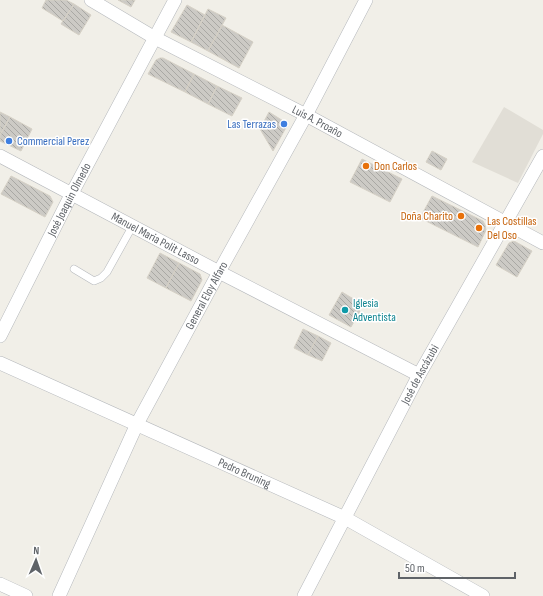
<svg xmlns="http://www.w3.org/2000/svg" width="543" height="596" font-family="'Sofia Sans Condensed',sans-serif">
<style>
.education{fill:#e1ded6}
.building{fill:url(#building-back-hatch);stroke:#d6d1c6}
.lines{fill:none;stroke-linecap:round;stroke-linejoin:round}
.service-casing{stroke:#b5b8bc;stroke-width:8}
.minor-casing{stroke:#b5b8bc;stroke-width:14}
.service{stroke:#fff;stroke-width:7}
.minor{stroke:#fff;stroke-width:13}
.shop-dot{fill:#3f7fe0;stroke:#fff;stroke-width:1.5}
.food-dot{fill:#e8710a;stroke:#fff;stroke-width:1.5}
.culture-dot{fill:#0f9aa8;stroke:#fff;stroke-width:1.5}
.labels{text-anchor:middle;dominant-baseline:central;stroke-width:3;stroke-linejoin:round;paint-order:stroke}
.street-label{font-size:12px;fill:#5f6368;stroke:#fff}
.shop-label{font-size:12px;fill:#366cbe;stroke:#fff;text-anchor:end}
.food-label{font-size:12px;fill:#c56008;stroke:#fff;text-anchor:start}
.culture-label{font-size:12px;fill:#0d838f;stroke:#fff;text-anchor:start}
</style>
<defs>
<pattern id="building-back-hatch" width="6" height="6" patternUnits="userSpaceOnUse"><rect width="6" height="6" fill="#cccac5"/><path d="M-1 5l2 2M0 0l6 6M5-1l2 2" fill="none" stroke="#a9a8a4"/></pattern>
</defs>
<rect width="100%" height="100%" fill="#f1efe8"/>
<path class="education" d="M504 107 543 130V134L518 183 472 162Z"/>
<path class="building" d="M46 0H66L74 4 63 21 42 8Z
M118 0H135L131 7Z
M74 4 91 15 79 35 61 24Z
M187 5 205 15 191 42 171 32Z
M208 9 226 18 208 51 191 42Z
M222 25 253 42 239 68 208 51Z
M160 58H163L194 74 185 92 148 74 156 60Z
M194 74 217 86 208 104 185 92Z
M217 86 242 98 232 116 208 104Z
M0 112 10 117 0 135Z
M269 112 288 124 273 151 260 129Z
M10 117 32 129 21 151 0 141V135Z
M432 151 447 159 441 170 426 162Z
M362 159 402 179 390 202 350 182Z
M11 176 50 196 53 202 45 217 1 194Z
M432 196 483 221 485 225 486 230 478 247 420 218Z
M514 241 532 251 517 277 496 265 509 243Z
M160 253 179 263 166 288 147 278Z
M179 263 200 274 202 280 191 301 166 288Z
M342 292 360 303 357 309 360 311 351 327 329 315Z
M303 329 318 336 308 355 294 348Z
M318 336 331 343 322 361 308 355Z"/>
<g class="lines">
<g class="service-casing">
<path id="service" d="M74 269 94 281 101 278 107 272 132 227"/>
</g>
<g class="minor-casing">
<g id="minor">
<path id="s1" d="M91 0 155 38 306 115 543 243"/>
<path id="s2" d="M0 156 219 272 419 375"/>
<path id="s3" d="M0 336 71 195 175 0"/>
<path id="s4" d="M0 363 345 518 483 596"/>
<path d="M0 584 26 596"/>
<path id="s5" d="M59 596 137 424 219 272 306 115 366 0"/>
<path id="s6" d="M304 596 419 375 543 156"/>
</g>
</g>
<use href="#service" class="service"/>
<use href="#minor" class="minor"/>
</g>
<g class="shop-dot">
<circle cx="284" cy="124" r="4"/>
<circle cx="9" cy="141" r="4"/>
</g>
<g class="food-dot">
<circle cx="366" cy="166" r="4"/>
<circle cx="461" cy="216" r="4"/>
<circle cx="479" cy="228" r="4"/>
</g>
<circle class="culture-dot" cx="345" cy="310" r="4"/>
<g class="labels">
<g class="street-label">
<text stroke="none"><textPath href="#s1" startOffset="257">Luis A. Proaño</textPath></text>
<text stroke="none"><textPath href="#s3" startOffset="153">José Joaquin Olmedo</textPath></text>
<text stroke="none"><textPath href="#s2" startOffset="176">Manuel Maria Polit Lasso</textPath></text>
<text stroke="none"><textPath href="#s5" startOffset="335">General Eloy Alfaro</textPath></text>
<text stroke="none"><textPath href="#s6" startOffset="250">José de Ascázubi</textPath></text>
<text stroke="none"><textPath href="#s4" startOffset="268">Pedro Bruning</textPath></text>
</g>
<g class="shop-label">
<text x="276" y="124">Las Terrazas</text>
<text x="17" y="141" text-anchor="start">Commercial Perez</text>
</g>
<g class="food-label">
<text x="374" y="166">Don Carlos</text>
<text x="453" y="216" text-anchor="end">Doña Charito</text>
<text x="487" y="221">Las Costillas<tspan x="487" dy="14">Del Oso</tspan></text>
</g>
<g class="culture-label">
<text x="353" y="303">Iglesia<tspan x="353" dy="14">Adventista</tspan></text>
</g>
</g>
<g transform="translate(36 560) rotate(2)" stroke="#ffffff" stroke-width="3" paint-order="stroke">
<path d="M0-3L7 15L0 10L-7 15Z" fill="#5f6368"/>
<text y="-6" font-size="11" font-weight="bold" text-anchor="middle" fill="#5f6368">N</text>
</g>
<path d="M399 572v6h116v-6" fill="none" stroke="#5f6368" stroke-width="2"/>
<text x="405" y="572" font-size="12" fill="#5f6368" stroke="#ffffff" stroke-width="3" paint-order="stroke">50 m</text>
</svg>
